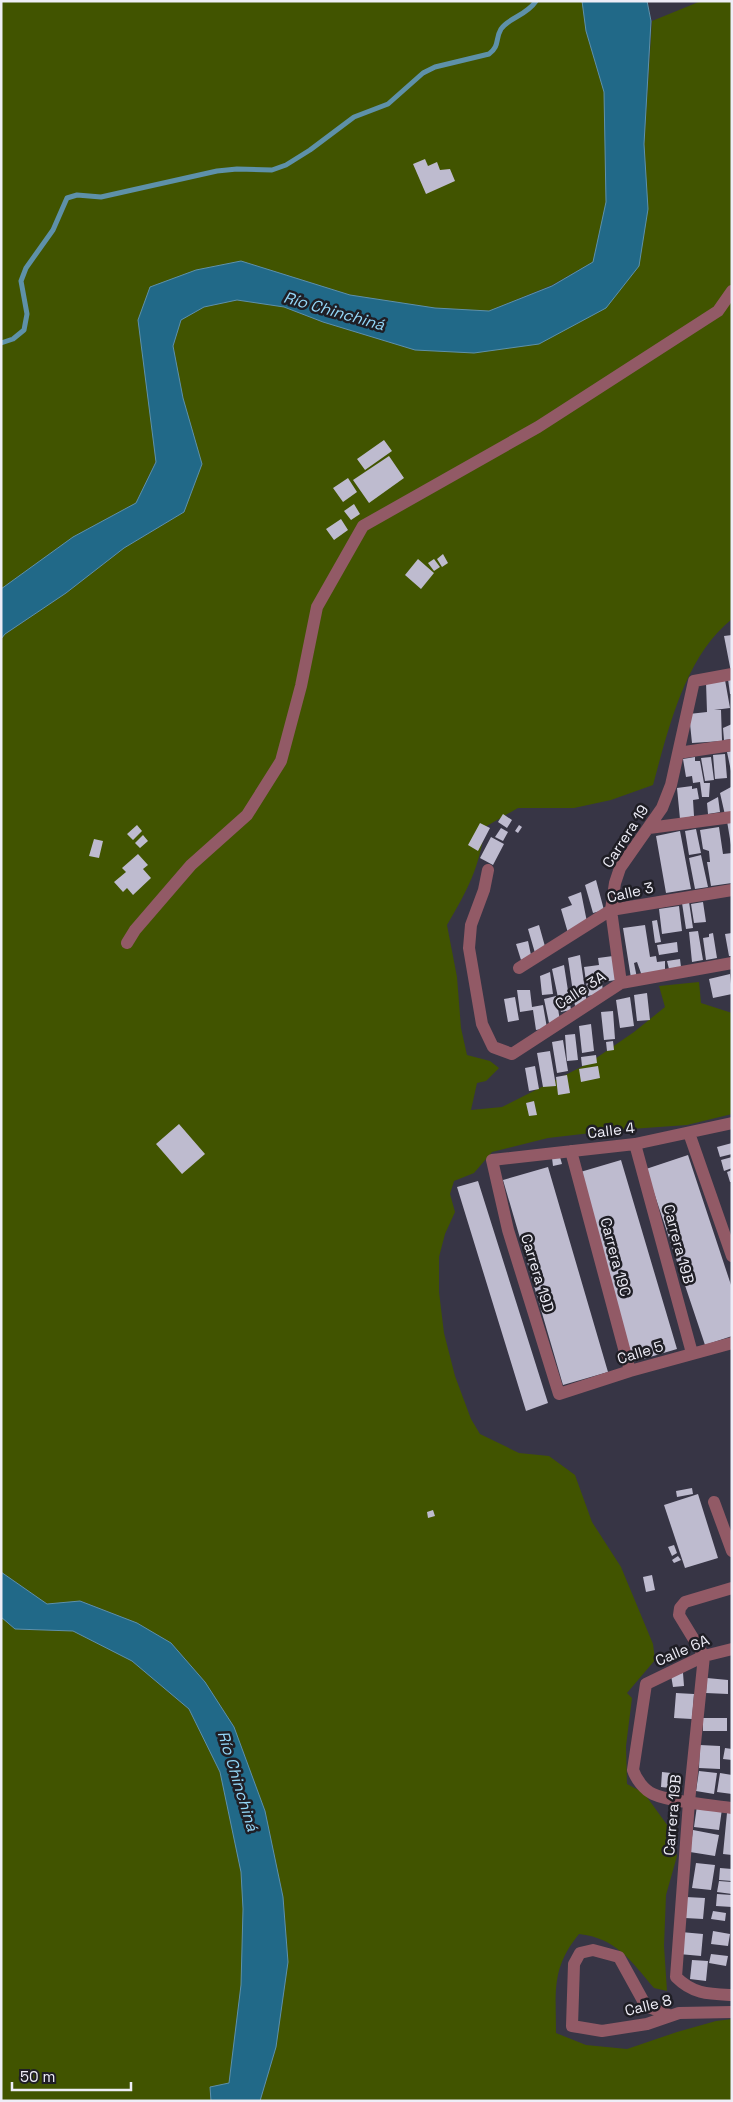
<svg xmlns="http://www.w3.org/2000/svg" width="733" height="2102" font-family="'Space Grotesk',sans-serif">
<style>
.green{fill:#415400}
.water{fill:#216988;stroke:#5e91a9}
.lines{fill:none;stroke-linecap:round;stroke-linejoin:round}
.stream{stroke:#5e91a9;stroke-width:5}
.building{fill:#bebbcf}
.minor{stroke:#925a66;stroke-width:12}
.labels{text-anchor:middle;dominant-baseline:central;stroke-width:5;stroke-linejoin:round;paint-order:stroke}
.street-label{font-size:15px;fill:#eeedf7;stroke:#1f1e25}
.water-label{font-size:16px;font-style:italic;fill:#94d7f8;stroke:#1f1e25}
</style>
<rect width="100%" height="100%" fill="#373545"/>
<path class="green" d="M1 1H582L586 31 604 92 606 202 593 262 552 285 489 311 435 308 350 295 241 261 138 320 156 461 136 503 73 537 1 589Z
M701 1H732V619C685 656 668 730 653 785L611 800 574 808H518L485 827C479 869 468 889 447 925L457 977 461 1028 467 1055 490 1061 499 1068 486 1081 477 1083 471 1110 502 1107 589 1063 634 1032 665 1007 659 986 699 982 701 1003 732 1013V1114L687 1125 617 1130 548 1138 492 1152 474 1173 454 1181 450 1194 455 1212 445 1234 439 1257V1292L444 1333 455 1376 471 1419 480 1434 519 1453 549 1456 575 1475 592 1522 621 1567 653 1644 655 1660 627 1693 632 1698 626 1746 627 1784 644 1793 670 1829 677 1856 666 1895 664 1946 667 1991 654 1988C631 1961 616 1938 579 1934 551 1968 556 1992 556 2033L586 2045 627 2049 677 2032 716 2021 732 2019V2101H260L276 2047 288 1962 283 1897 265 1811 234 1727 205 1682 171 1643 137 1623 81 1601 47 1604 1 1572V639L5 634 66 593 124 548 184 512 183 398 173 346 181 320 204 307 237 300 284 307 323 322 415 350 539 344 648 209 644 144 652 21Z
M1 1617 15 1629 73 1631 132 1661 189 1709 220 1772 241 1872 243 1909 241 1985 229 2083 210 2087 211 2101H1Z"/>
<path class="water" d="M582 1H647L651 21 644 144 648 209 639 266 606 308 539 344 474 353 415 350 323 322 284 307 237 300 204 307 181 320 173 346 183 398 202 464 184 512 124 548 66 593 5 634 1 639V589L73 537 136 503 156 462 138 320 150 287 196 270 241 261 350 295 435 308 489 311 552 286 593 262 606 202 604 92 586 31Z
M1 1572 47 1604 80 1601 137 1623 171 1643 205 1682 234 1727 265 1811 283 1897 288 1962 276 2047 260 2101H211L210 2087 229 2083 241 1985 243 1909 241 1872 220 1772 189 1709 132 1661 73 1631 15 1629 1 1617Z"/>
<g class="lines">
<path class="stream" d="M1 343 13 339 24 330 27 314 21 281 26 268 53 230 67 198 77 195 101 197 217 171 237 169 272 170 286 165 310 150 354 117 388 104 423 73 435 67 489 54C500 46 495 39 501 29 508 18 526 16 536 1"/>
</g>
<path class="building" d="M425 159 428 166 437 162 440 170 450 169 455 181 426 194 413 164Z
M384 440 392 451 365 470 357 459Z
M389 456 404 478 369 503 353 480Z
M348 478 357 492 343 502 333 488Z
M354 504 360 514 351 520 344 511Z
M341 519 348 530 334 540 326 529Z
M443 554 448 563 442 567 437 559Z
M418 559 434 573 421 589 405 575Z
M434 559 440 567 434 571 428 563Z
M732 635V672H731L724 636Z
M728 679H732V694H730Z
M725 680 730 708 714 710H721L722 741 692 743 689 714 707 712 706 682Z
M732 724V739L724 740 723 728Z
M732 751V771H731L727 752Z
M725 754 727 778 715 779 713 755Z
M695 757V761H700L704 783H710L709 797H702L700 782 693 783 692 776 686 777 683 759Z
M711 757 714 780 705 781 701 758Z
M692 786V789L697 788 699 799 693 800 694 816 680 819 677 788Z
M731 787 732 813 725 815 720 793Z
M718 797 720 812 708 814 707 803Z
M503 814 512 820 507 828 498 822Z
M732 820V845H731L727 821Z
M480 823 490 828 478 851 468 845Z
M137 825 142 831 133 840 127 834Z
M519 825 522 827 518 833 515 831Z
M719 827 723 854 732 853V883L711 886 707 862H710L709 851 703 849 700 830Z
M501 828 508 832 503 841 495 837Z
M696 829 701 853 689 855 685 831Z
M680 831 691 889 666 893 656 836Z
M143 835 148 841 140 848 135 843Z
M491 837 504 844 493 865 480 858Z
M94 839 103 841 99 858 89 856Z
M138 854 148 865 143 869 151 878 133 895 127 888 123 892 114 882 126 872 122 868Z
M701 855 708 887 695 889 689 858Z
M596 880 604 910 593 913 585 885Z
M581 892 587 922 568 933 561 909 572 905 568 897Z
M689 902 693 928 686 929 682 903Z
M703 902 706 922 694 923 691 904Z
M679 906 682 931 662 934 659 909Z
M657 920 661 942 655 943 652 921Z
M539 925 546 950 535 953 528 929Z
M645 925 650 957 656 956 657 962 665 961V971L642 976 637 962 634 963 637 978H631L623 928Z
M698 931 703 960 692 962 689 932Z
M713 933 717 958 706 960 703 938 709 937V934Z
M732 933V956H729L725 934Z
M528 941 531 955 521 960 516 944Z
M677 942 678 952 659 955 657 945Z
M580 955 587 1004 575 1006 568 958Z
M613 956 616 980 602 982 603 993 588 996 584 967 599 965 598 958Z
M680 959 681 967 669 969 667 961Z
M564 965 571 1010 561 1012 552 969Z
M550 972 553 994 542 995 540 976Z
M730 974 732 994 713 998 709 979Z
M517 990H530L532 1007 543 1005 547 1028 536 1030 533 1010 520 1012Z
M647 993 650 1020 637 1021 634 995Z
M556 996 560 1021 549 1023 544 999Z
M515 997 519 1020 508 1022 504 999Z
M630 997 634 1026 620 1028 616 1000Z
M613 1011 615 1039 604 1040 601 1012Z
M591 1024 594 1051 582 1053 579 1026Z
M575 1034 578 1060 567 1061 565 1035Z
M563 1040 568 1071 557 1073 552 1042Z
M613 1041 614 1050 607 1051 606 1042Z
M550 1051 556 1086 543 1087 537 1053Z
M596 1055 597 1063 582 1066 581 1057Z
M535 1066 539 1089 529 1091 525 1068Z
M598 1066 600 1078 581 1082 579 1069Z
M567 1075 570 1093 558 1095 556 1077Z
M534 1101 537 1115 529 1116 526 1103Z
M179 1124 205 1154 182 1174 156 1144Z
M732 1143V1154L720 1157 717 1147Z
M688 1155 732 1288V1336L705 1345 646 1169Z
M560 1157 562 1164 553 1166 552 1158Z
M732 1157V1168L724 1171 721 1160Z
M621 1160 677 1349 633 1362 577 1173Z
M548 1167 608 1372 563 1385 503 1180Z
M732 1170V1182H730L727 1172Z
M478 1181 548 1403 526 1411 457 1187Z
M692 1488 693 1494 677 1497 676 1491Z
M698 1494 718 1558 685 1568 664 1505Z
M433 1510 435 1516 428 1518 427 1512Z
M674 1545 677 1553 672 1556 668 1547Z
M678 1556 681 1560 674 1563 672 1560Z
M652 1575 655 1590 646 1592 643 1577Z
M683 1673 684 1686 673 1687 671 1675Z
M707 1678 728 1680V1694L706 1693Z
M676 1693 694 1694 692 1719 674 1718Z
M703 1718H727V1731H703Z
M700 1745 720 1746V1769L699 1768Z
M725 1748 732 1749V1760L723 1759Z
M699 1771 717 1773 714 1794 696 1791Z
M662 1772 671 1773 670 1788 661 1787Z
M720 1773 732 1775V1794L717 1792Z
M697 1806 722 1809 719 1830 694 1827Z
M727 1813H732V1855L723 1854Z
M693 1830 719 1835 715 1856 690 1852Z
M696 1863 715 1865 711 1890 692 1888Z
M720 1868 732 1869V1881L719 1880Z
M719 1881 732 1882V1894L717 1892Z
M717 1894 732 1895V1907L716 1906Z
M686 1897 705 1898 703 1919 685 1918Z
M713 1911 726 1913 725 1921 711 1919Z
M713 1931 730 1934 728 1946 711 1944Z
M681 1932 703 1934 701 1956 679 1954Z
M711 1954 728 1956 726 1966 709 1963Z
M692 1960 708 1961 706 1981 690 1979Z"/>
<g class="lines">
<path class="minor" d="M678 753 732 745
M649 828 732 817
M488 870 484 890 471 925 469 948 482 1024 493 1047 512 1054 621 983 732 963
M127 943 135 930 191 865 247 815 281 761 301 686 317 607 363 526 538 427 718 311 732 291
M519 968 611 910 732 890
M621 983 611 910 615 883 620 868 662 808 671 785 694 681 732 674
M732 1123 635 1144 492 1160 508 1230 559 1394 630 1371 732 1343
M689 1133 732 1256
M635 1144 692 1353
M571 1151 630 1371
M714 1502 732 1551
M732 1588 685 1602 680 1608 679 1615 704 1656 689 1802 676 1977C693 1994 708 1994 732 1995
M732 1649 704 1656 646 1684 633 1770C636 1779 644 1790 653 1794 671 1802 711 1805 732 1808
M669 2015 646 2006 619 1957 593 1950 580 1953 574 1964 572 2026 602 2031 647 2024 679 2013 732 2012"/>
</g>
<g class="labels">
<g class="street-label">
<text transform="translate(625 836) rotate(-57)">Carrera 19</text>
<text transform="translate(630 892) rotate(-13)">Calle 3</text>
<text transform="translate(580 990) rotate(-33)">Calle 3A</text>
<text transform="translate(611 1130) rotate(-7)">Calle 4</text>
<text transform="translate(679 1244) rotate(75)">Carrera 19B</text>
<text transform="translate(616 1257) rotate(75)">Carrera 19C</text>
<text transform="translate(538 1273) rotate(73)">Carrera 19D</text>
<text transform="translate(640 1352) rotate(-17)">Calle 5</text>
<text transform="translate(682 1650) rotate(-23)">Calle 6A</text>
<text transform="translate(672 1815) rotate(-85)">Carrera 19B</text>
<text transform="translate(648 2005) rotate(-14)">Calle 8</text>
</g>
<g class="water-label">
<text transform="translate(334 311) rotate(16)">Río Chinchiná</text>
<text transform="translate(238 1781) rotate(73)">Río Chinchiná</text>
</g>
</g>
<rect width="733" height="2102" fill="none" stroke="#eeedf7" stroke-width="5"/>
<path d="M12 2082v8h119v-8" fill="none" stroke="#eeedf7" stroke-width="2.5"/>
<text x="20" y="2082" font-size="15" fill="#eeedf7" stroke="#1f1e25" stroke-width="4" paint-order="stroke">50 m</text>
</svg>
